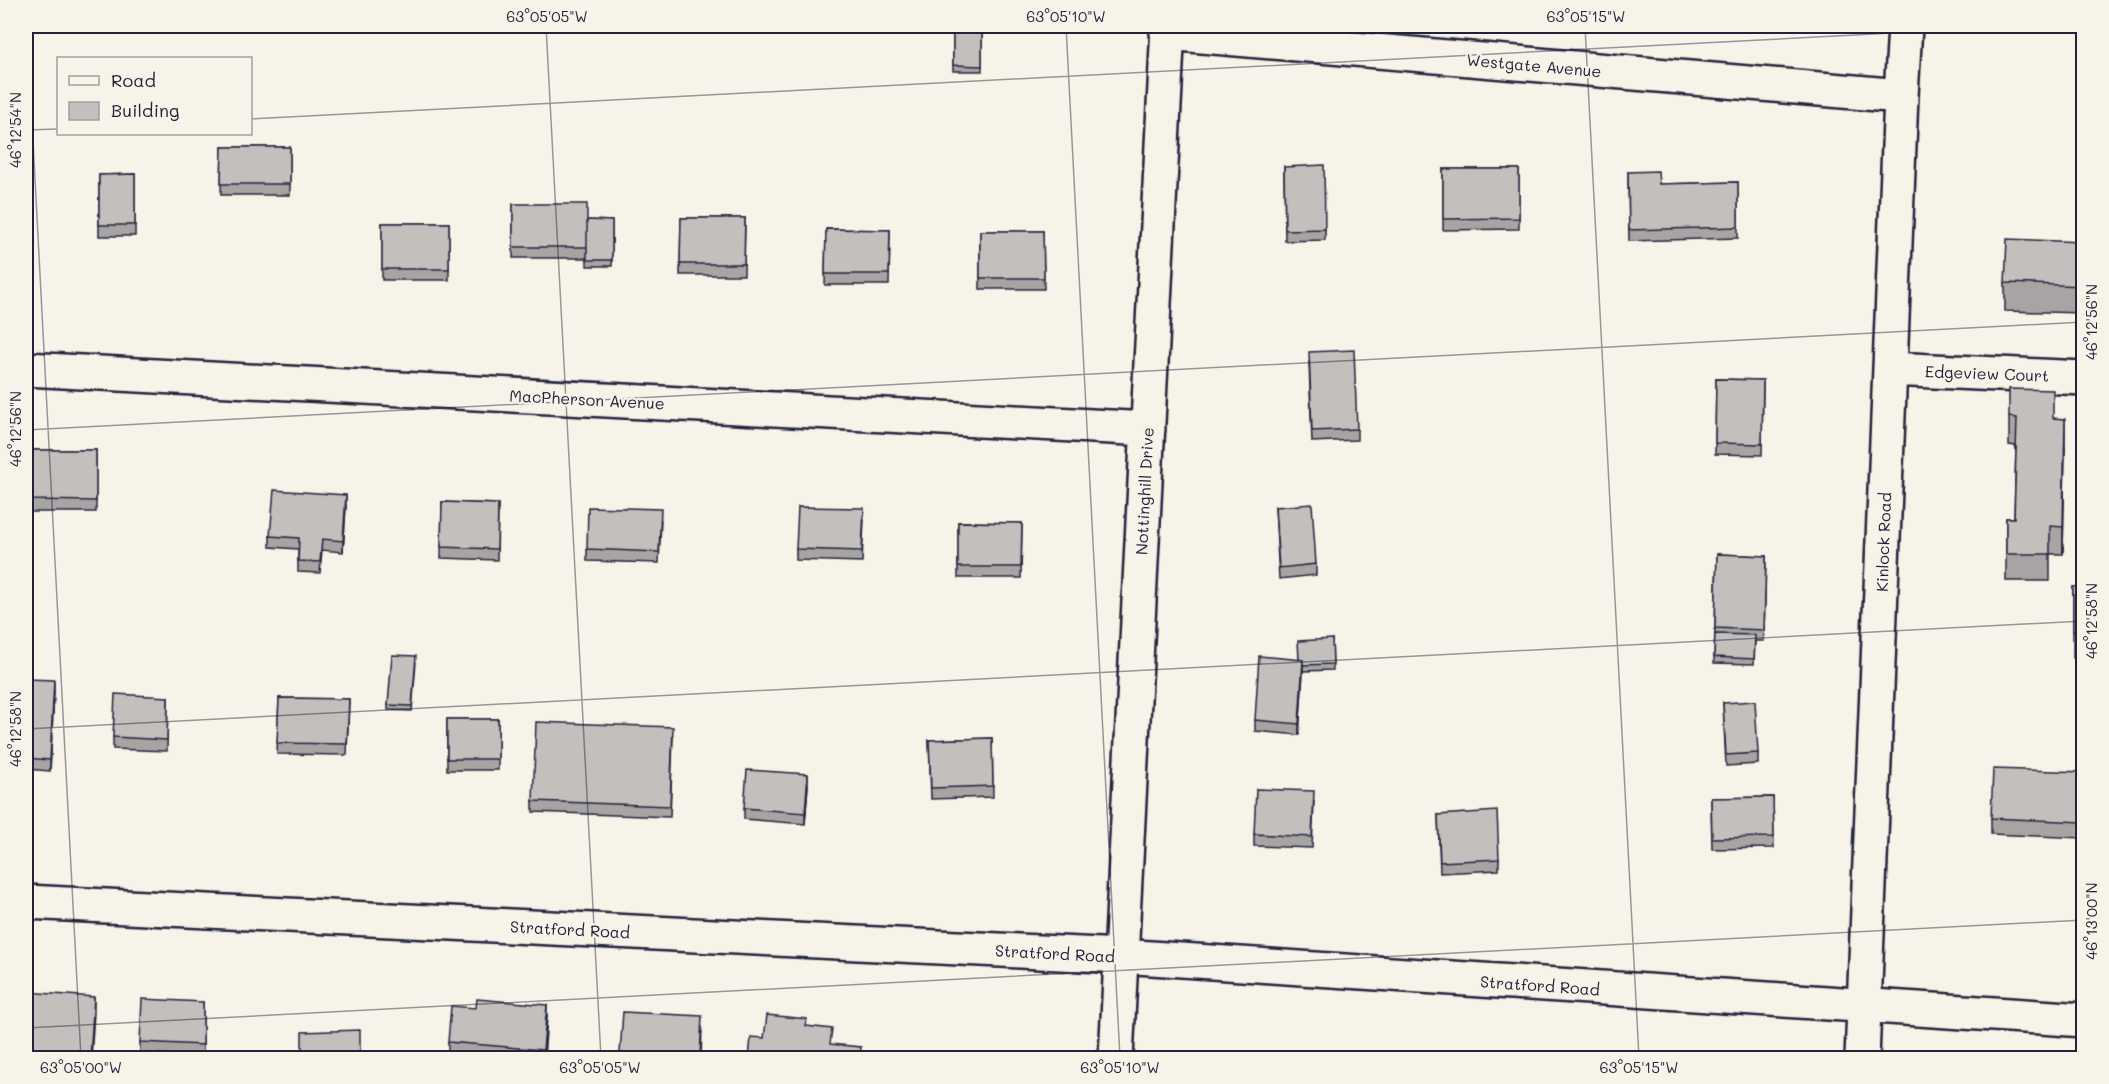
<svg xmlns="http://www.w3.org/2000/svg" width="2109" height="1084" font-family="Mali,sans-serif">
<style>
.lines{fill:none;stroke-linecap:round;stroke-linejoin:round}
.minor-casing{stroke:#22223b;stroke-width:38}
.major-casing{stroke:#22223b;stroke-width:38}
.minor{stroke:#f7f3e8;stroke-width:33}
.major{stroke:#f7f3e8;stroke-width:33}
.wall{fill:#a7a4a3;stroke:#22223b;stroke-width:1.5}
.shaded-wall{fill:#888684;stroke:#22223b;stroke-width:1.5}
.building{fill:#c2bfbd;stroke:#22223b;stroke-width:1.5}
.ticks{fill:none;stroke:#22223b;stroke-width:1.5;stroke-opacity:0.45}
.labels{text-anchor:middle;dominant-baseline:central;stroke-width:4.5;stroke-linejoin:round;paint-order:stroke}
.street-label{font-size:16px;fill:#22223b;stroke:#f7f3e8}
.neatline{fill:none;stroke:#22223b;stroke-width:2}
.ticks-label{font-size:15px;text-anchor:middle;fill:#22223b}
</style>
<rect width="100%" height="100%" fill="#f7f3e8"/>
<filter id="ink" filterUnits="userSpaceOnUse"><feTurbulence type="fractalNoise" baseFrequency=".0167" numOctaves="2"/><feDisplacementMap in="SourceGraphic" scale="12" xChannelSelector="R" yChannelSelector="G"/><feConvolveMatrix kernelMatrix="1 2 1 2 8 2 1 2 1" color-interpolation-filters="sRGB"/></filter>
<g filter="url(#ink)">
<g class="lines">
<g class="minor-casing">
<path id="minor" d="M1167 33 1901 96
M26 369 1148 429
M1890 369 2084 378
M1116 1058 1168 26
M1862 1058 1901 96 1905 26"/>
</g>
<g class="major-casing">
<path id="major" d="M26 902 1121 956 2084 1020"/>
</g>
<use href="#minor" class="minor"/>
<use href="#major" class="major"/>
</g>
<path class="wall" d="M854 26H922V29H854Z
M990 26H1049V29H990Z
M953 30H982V71H953Z
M222 147H290V195H221Z
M1284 167 1325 229V240L1285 241Z
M1443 169H1519V229L1443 230Z
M1628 172 1659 184 1738 182V238L1629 241Z
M135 174V236H99V175Z
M513 204 587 220 612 221V266H587V258H513Z
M681 218H745L744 275H680Z
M382 223H449V280H382Z
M826 229 890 230 889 285H825Z
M980 231H1043L1044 289H980Z
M2084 242V313L2005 311V283Z
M1309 363 1357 429V440L1312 442Z
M1716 379 1763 380 1762 455 1715 454Z
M2009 417 2053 418 2065 447 2063 554H2050V581H2006V518H2014L2016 446 2009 445Z
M30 450H96V512H30Z
M442 502 498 504 497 560 441 558Z
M346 506 343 552 322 550 320 573 298 572V549L270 547V536Z
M1275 507 1316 564V575L1279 579Z
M661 520 659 563 587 561V549Z
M864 520 862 562 796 560V549Z
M958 522 1022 523 1021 578H958Z
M1717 554 1766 556 1764 641H1755L1754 664 1714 663Z
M2073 587H2084V658H2073Z
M1332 639 1333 670 1303 671 1299 735 1255 731V720L1299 660Z
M416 662 412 711 388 710V705Z
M26 679 54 691 50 771 26 769Z
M168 697 167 751 113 749V737Z
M279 698 349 699 347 755 277 754Z
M1723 703 1758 753V764L1726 766Z
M447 719H498V770H447Z
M673 738 670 817 533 812V801Z
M992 738 993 797 931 799 929 740Z
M2084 772V838L1991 834V818Z
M808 785 805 824 744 819V808Z
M1773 797 1774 848 1712 849 1711 798Z
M1314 802 1312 848 1254 846V834Z
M1438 815 1499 859V870L1440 873Z
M203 1002V1056L140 1053V1042Z
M547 1016 544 1059H513L448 1053V1042Z
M702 1027 701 1059H620V1053Z"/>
<path class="shaded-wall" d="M2065 419V447L2063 554V527Z
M346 495V506L343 552V541Z
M1303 660V671L1299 735V724Z
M54 680V691L50 771V760Z
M808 774V785L805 824V813Z
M94 997V1013L91 1059H90Z
M547 1005V1016L543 1059V1050Z"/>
<path class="building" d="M953 30H982V66L953 65Z
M222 147H290V184H221Z
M1324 165 1325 229 1285 230 1284 167Z
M1443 169H1519V218L1443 219Z
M1658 171 1659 184 1738 182V227L1629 230 1628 172Z
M135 174V225H99V175Z
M513 204H587V247H513Z
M681 218H745L744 264H680Z
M587 220 612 221V260H587Z
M382 223H449V269H382Z
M826 229 890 230 889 274H825Z
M980 231H1043L1044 278H980Z
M2007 239 2084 242V286L2005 283Z
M1354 350 1357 429 1312 431 1309 352Z
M1716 379 1763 380 1762 444 1715 443Z
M2009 389 2053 390V418L2065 419 2063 527 2050 526V554H2006V518H2014L2017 418 2009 417Z
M30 450H96V501L30 500Z
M274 490 346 495 343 541 322 539 320 562 298 561 299 538 270 536Z
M442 502 498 504 497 549 441 547Z
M1312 504 1316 564 1279 568 1275 507Z
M588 507 661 509 659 552 587 549Z
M798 507 864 508 862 551 796 549Z
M958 522 1022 523 1021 567H958Z
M1717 554 1766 556 1764 630 1715 628Z
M2073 587H2084V631H2073Z
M1715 634 1755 635 1754 659 1714 657Z
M1332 639 1333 664 1303 665V660H1299L1298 641Z
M392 655 416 656 412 706 388 705Z
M1259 656 1303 660 1299 724 1255 720Z
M26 679 54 680 50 760 26 758Z
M115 694 168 697 167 740 113 737Z
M279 698 349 699 347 744 277 743Z
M1755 701 1758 753 1726 755 1723 703Z
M447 719H498V759H447Z
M536 722 673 727 670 806 533 801Z
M992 738 993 786 931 788 929 740Z
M1993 769 2084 772V822L1991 818Z
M747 770 808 774 805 813 744 808Z
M1256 789 1314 791 1312 837 1254 834Z
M1773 797 1774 837 1712 838 1711 798Z
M1497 811 1499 859 1440 862 1438 815Z
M26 992 94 997 90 1059H26Z
M142 999 203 1002V1045L140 1042Z
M477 999 547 1005 543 1050 448 1042 451 1006 476 1008Z
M623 1012 702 1016 700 1058 620 1053Z
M767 1015 807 1019 806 1026 832 1029 830 1044 861 1047 860 1059H749L751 1037 764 1038Z
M360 1030V1059H302V1032Z"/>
</g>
<path class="ticks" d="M27 26 81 1058M546 26 601 1058M1066 26 1120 1058M1585 26 1639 1058M250 119 2028 26M26 130 58 129M26 430 2084 322M26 729 2084 621M26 1028 2084 920"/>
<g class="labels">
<g class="street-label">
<text transform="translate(1534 65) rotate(5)">Westgate Avenue</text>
<text transform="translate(1987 373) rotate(2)">Edgeview Court</text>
<text transform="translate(587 399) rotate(3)">MacPherson Avenue</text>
<text transform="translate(1144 491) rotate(-87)">Nottinghill Drive</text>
<text transform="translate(1883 542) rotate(-88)">Kinlock Road</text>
<text transform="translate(570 929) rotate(3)">Stratford Road</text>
<text transform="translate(1055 953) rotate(3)">Stratford Road</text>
<text transform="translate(1540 985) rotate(4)">Stratford Road</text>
</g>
</g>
<rect width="2109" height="1084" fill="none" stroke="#f7f3e8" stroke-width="66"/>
<rect x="57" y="57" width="195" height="78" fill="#f7f3e8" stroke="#a29fa3" stroke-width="1.5"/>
<rect x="69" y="76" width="30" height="9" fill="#f7f3e8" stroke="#a29fa3" stroke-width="1.5"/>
<text x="111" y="87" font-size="18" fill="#22223b">Road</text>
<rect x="69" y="102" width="30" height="18" fill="#c2bfbd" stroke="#a29fa3" stroke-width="1.5"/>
<text x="111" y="117" font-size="18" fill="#22223b">Building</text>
<rect x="33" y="33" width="2043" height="1018" class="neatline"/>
<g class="ticks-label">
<text x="547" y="22">63°05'05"W</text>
<text x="1066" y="22">63°05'10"W</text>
<text x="1586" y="22">63°05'15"W</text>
<text transform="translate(16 130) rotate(-90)" y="5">46°12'54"N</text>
<text transform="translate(2092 322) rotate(-90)" y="5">46°12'56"N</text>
<text transform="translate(16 429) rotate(-90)" y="5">46°12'56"N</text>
<text transform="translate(2092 621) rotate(-90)" y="5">46°12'58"N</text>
<text transform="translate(16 729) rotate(-90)" y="5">46°12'58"N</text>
<text transform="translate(2092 921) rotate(-90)" y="5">46°13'00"N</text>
<text x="81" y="1073">63°05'00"W</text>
<text x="600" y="1073">63°05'05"W</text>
<text x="1120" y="1073">63°05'10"W</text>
<text x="1639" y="1073">63°05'15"W</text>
</g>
</svg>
